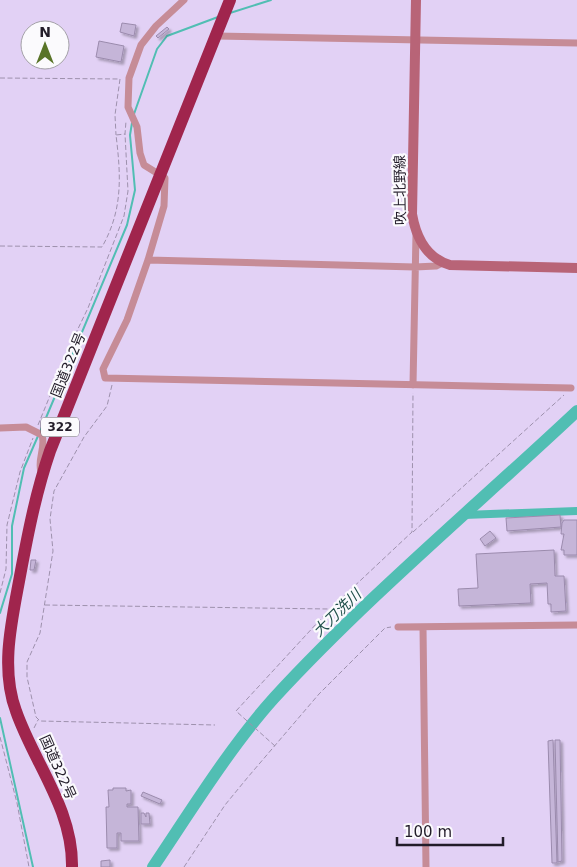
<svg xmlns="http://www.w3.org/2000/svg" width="577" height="867" font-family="'DejaVu Sans','Noto Sans JP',sans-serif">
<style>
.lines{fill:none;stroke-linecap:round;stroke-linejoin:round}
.stream{stroke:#51beb3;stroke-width:2}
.canal{stroke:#51beb3;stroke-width:8}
.river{stroke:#51beb3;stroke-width:12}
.building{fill:#c5b5d8;stroke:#9b8bad;filter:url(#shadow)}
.path{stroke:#9e91ad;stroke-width:1;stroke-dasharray:5 2.5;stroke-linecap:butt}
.street{stroke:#c68c97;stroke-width:7}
.secondary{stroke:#b86477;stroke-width:10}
.highway{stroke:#a0254d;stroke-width:12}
.labels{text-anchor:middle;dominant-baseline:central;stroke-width:4.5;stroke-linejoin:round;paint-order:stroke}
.shield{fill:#fbfafd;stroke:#635f69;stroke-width:1}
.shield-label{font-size:12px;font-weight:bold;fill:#221c29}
.street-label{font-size:14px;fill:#221c29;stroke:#fbfafd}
.water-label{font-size:15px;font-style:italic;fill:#21504b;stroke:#fbfafd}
</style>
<defs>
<filter id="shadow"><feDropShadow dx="2.5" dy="2.5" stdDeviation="1" flood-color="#0004"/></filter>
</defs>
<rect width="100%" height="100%" fill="#e2d1f5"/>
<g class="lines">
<path class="stream" d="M230 13 271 0
M134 114 157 49 167 36 218 17
M40 432 127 225 135 190 130 135 132 123
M0 613 12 574V526L24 468 38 436
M0 718 33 867"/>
<path class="canal" d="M464 515 577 511"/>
<path class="river" d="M153 867C190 812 230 747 274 698 368 596 476 506 577 411"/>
</g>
<path class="building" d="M122 23 136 25 134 36 120 32Z
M167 27 169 29 158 38 156 36Z
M99 41 124 46 121 62 96 57Z
M560 515 561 527 507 531 506 518Z
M564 520H577V555H564V550H561L564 534H561L562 523Z
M490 531 496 538 485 546 480 539Z
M554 550 555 576H564L566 611 551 612V604H548L547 583 530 584 531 603 459 606 458 589 478 588 476 554Z
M31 560H36L34 570H30Z
M553 740 557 863H552L548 741Z
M555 740H560L562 861 558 862Z
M113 788H126V791L131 790V804H127V807H138L139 841H121V833H117V848H107L106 807H109L108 790H113Z
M143 792 162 800 160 804 141 796Z
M141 813H144L146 817V813H149L150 824H141Z
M110 860V867H101V861Z"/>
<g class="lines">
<path class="path" d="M0 78 120 79 115 115 116 135
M0 246 102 247C123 210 121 176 116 135L125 134 126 121
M112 385 107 406 84 437 54 491 50 519 53 551 40 633 27 662V677L36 717 40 721 215 725
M38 425 74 337 88 308 124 216 128 191 125 134
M413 532 564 395
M0 593 6 569 7 525 20 472 33 438
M45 605 329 609
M34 728 38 720
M0 737 17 803 29 867
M275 746 236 711 330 609 412 532 413 393
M184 867 225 805 248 777 319 694 385 628 391 627"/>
<path class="street" d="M184 0 156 26 141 45 129 78 128 107 137 127 140 153 144 165 165 178 164 206 148 260 127 320 103 369 105 378 571 388
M216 36 577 43
M148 260 415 267 436 266 442 263
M413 385 416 234
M0 428 26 427 42 435C46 447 37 460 41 472
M398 627 577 625
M423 627 426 867"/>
<path class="secondary" d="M416 0 412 214C416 237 426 258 450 265L577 268"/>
<path class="highway" d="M72 867C73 809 34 763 16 711 0 668 12 620 20 576 28 533 36 492 50 451L230 0"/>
</g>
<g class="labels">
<rect class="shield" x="41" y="417.5" width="38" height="19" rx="4"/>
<g class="shield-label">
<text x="60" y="427">322</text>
</g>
<g class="street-label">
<text transform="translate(400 190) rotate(-91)">吹上北野線</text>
<text transform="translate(68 365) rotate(-68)">国道322号</text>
<text transform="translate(58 767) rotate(66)">国道322号</text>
</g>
<g class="water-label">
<text transform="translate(337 613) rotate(-44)">大刀洗川</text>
</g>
</g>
<g transform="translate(45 45)"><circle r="24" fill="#fbfafd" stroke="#a4a1a8"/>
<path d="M0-4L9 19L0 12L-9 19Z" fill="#597428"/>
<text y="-8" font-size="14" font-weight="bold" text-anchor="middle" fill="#221c29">N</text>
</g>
<path d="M397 837v8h106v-8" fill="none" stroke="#221c29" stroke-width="2.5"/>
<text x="404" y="837" font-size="15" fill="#221c29" stroke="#fbfafd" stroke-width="4" paint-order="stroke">100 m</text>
</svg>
